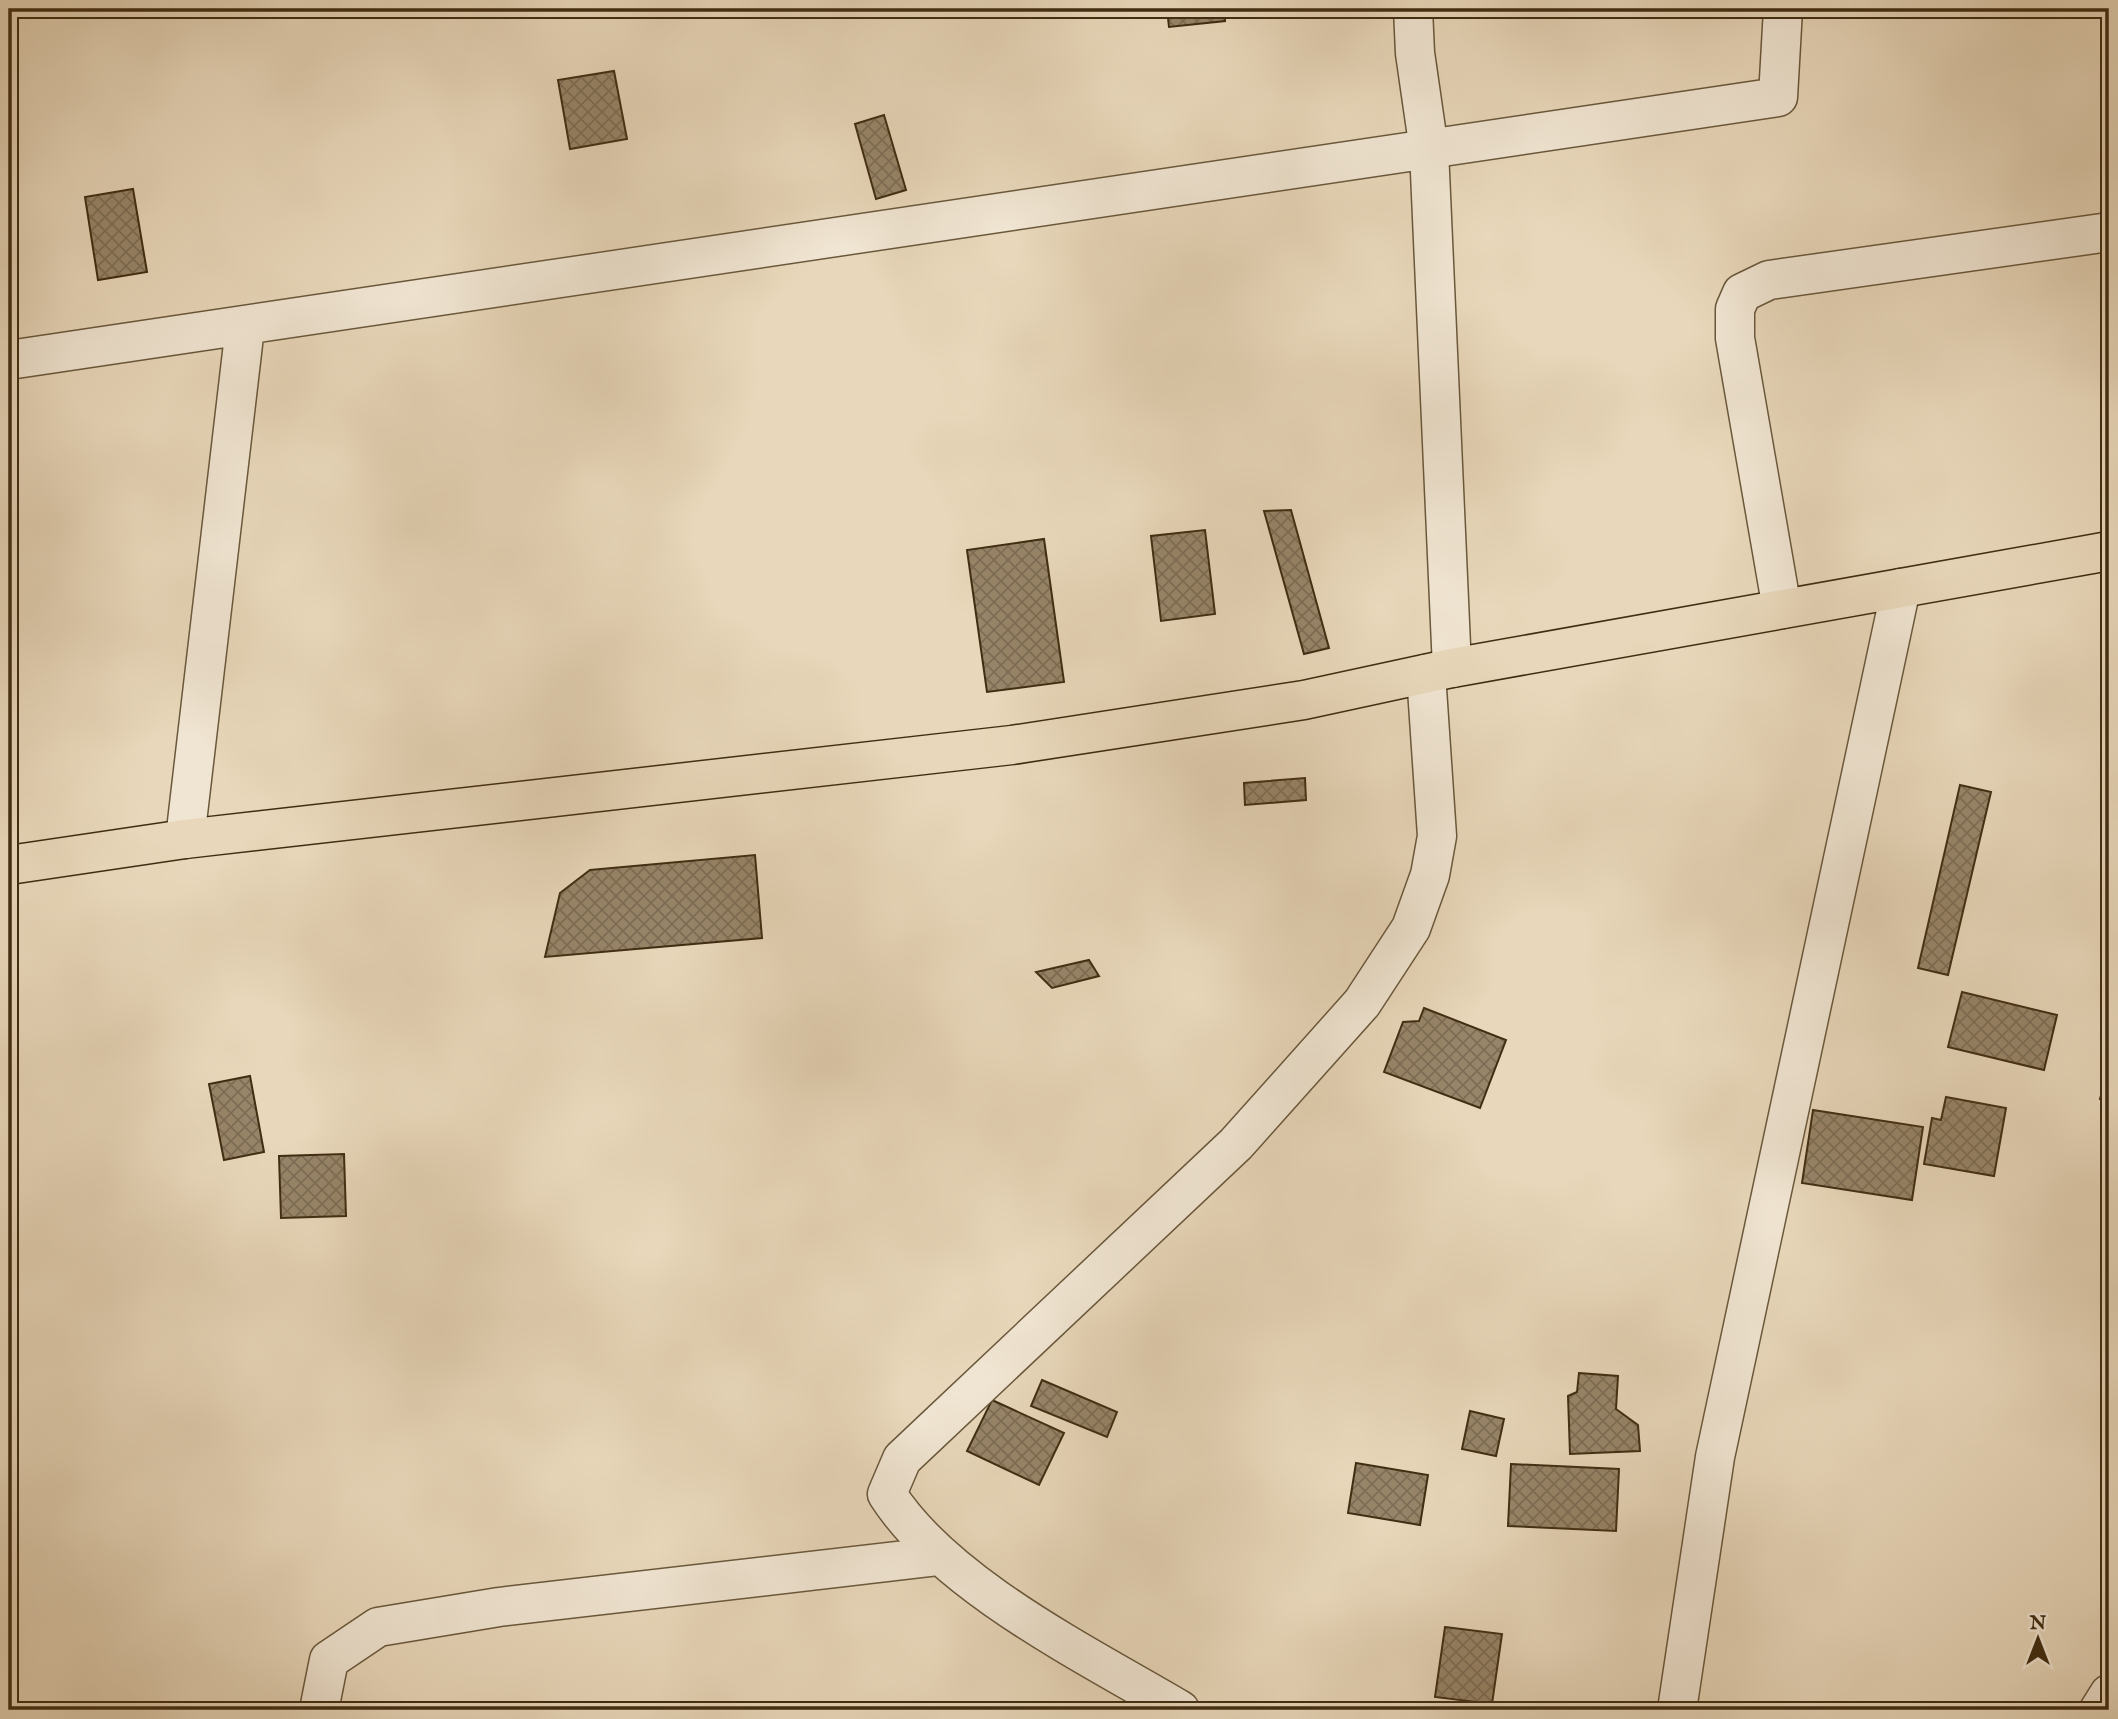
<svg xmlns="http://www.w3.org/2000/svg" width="2118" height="1719" font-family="'IM FELL English',serif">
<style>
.building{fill:url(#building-cross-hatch);stroke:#402d12;stroke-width:2}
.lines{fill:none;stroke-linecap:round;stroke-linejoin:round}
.minor-casing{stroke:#6a583c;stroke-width:41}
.major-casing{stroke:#402d12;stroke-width:41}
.minor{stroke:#f0e5d2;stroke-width:38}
.major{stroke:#e8d7ba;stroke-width:38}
</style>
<defs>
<pattern id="building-cross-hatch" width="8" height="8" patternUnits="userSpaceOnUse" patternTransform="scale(1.75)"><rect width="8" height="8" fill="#978569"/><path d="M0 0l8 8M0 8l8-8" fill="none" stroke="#7d6d55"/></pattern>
</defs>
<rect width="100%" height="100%" fill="#e8d7ba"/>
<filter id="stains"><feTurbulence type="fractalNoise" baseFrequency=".00286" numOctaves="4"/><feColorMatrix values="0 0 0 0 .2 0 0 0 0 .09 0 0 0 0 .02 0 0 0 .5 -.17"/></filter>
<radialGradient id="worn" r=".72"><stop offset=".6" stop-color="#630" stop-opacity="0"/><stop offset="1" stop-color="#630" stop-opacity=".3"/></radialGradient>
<path class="building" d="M1167 9H1224L1225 21 1169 27Z
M614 71 627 139 570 149 558 80Z
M884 115 906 190 876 199 855 124Z
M133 189 147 272 98 280 85 197Z
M1291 510 1329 648 1304 654 1264 511Z
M1205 530 1215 614 1161 621 1151 536Z
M1044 539 1064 682 987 692 967 550Z
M1305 778 1306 800 1245 805 1244 783Z
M1960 785 1991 792 1948 975 1918 968Z
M755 855 762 938 545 957 560 893 590 870Z
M1089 960 1099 976 1052 988 1036 972Z
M1962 992 2057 1015 2044 1070 1948 1047Z
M1424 1008 1506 1040 1480 1108 1384 1072 1403 1022 1419 1021Z
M2109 1066V1101L2100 1099Z
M250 1076 264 1152 224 1160 209 1084Z
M1946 1097 2006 1108 1994 1176 1924 1164 1932 1118 1941 1120Z
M1813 1110 1923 1127 1912 1200 1802 1183Z
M344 1154 346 1216 281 1218 279 1156Z
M1579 1373 1618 1376 1616 1409 1638 1425 1640 1451 1570 1454 1568 1396 1577 1392Z
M1042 1380 1117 1412 1107 1437 1031 1406Z
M992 1400 1064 1433 1039 1485 967 1451Z
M1470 1411 1504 1419 1496 1456 1462 1449Z
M1356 1463 1428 1475 1420 1525 1348 1513Z
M1511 1464 1619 1469 1616 1531 1508 1526Z
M1445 1627 1502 1634 1492 1704 1435 1697Z"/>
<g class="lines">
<g class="minor-casing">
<path id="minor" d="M1413 9 1415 53 1429 150 1452 668
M9 360 1778 97 1783 9
M1782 609 1735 338V309L1742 293 1769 280 2109 232
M185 839 245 327
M319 1710 329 1660 378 1627 499 1607 939 1556
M1180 1710C1087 1655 945 1585 887 1494L902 1459 1236 1144 1362 1003 1411 928 1430 875 1437 836 1426 674
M1677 1710 1715 1457 1901 588
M2099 1710 2109 1694"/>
</g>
<g class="major-casing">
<path id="major" d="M9 865 185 839 1012 745 1304 700 1452 668 2109 551"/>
</g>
<use href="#minor" class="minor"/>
<use href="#major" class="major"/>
</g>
<rect width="2118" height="1719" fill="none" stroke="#e8d7ba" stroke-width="35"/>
<rect x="10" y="10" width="2097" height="1698" fill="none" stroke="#402d12" stroke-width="3.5"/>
<rect x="18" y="18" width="2083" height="1684" fill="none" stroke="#402d12" stroke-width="2"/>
<g transform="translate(2038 1639)" stroke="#f0e5d2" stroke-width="5" paint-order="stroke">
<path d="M0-5L12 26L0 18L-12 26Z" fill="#402d12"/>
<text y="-10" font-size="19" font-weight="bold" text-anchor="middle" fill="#402d12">N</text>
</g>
<rect width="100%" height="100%" filter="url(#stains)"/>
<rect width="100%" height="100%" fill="url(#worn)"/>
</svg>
